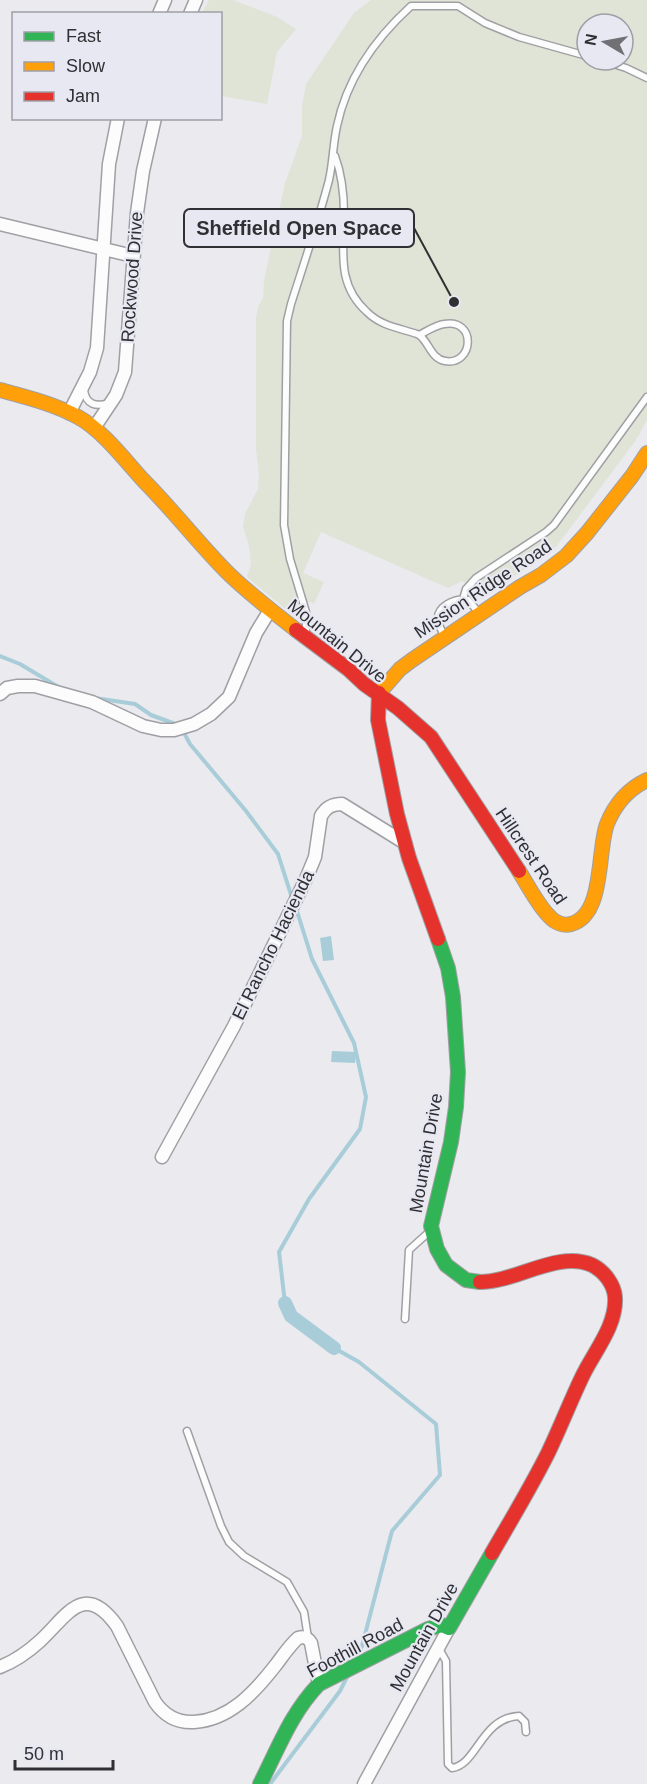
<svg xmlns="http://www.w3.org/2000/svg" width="647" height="1784" font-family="Helvetica,sans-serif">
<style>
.green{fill:#e0e4d6;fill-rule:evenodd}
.water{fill:#a8cdd9}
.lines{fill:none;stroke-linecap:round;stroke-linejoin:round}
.stream{stroke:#a8cdd9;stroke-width:4}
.canal{stroke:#a8cdd9;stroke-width:14}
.lane-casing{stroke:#a0a0a4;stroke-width:9}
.street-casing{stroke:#a0a0a4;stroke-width:15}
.fast-casing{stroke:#a0a0a4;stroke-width:16}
.slow-casing{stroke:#a0a0a4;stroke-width:16}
.jam-casing{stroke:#a0a0a4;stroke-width:16}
.lane{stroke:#fcfcfd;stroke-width:6}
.street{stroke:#fcfcfd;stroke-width:12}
.fast{stroke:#30b455;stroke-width:14}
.slow{stroke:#ff9f0a;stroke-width:14}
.jam{stroke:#e5322d;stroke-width:14}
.labels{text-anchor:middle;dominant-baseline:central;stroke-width:4.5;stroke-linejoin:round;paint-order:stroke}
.street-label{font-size:18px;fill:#303034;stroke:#e7e8f2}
.leader{fill:none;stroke:#303034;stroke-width:2}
.callout-dot{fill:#303034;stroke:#e7e8f2;stroke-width:2}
.callout{fill:#e7e8f2;stroke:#303034;stroke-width:2}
.callout-label{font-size:20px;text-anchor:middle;font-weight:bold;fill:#303034}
</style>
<rect width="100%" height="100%" fill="#eaeaef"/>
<path class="green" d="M209 0H233L277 17 296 29 277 52 267 104 221 96 220 14 202 13Z
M371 0H647V420L636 440 556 547 530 566 485 595 462 581 448 588 321 532 303 573 324 582 314 604 310 602 297 605 293 611 289 612 247 577 251 564 249 546 243 527 245 514 258 489 259 476 256 448V318L258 307 263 298 264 280 285 183 302 136V106L306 84 354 13ZM587 24H623V60H587Z"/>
<path class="water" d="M331 936 334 960 323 961 320 938Z
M332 1051 356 1052 355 1063 331 1062Z"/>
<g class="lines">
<path class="stream" d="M0 656 20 664 60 688
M95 698 135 704 151 715 178 725
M183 731 190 744 246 811 278 854 292 898
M285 1303 279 1252 309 1199 360 1129 366 1097 354 1043 312 959 296 908
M334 1348 359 1362 436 1424 440 1475 392 1531 362 1646 355 1660
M270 1784 340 1691 347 1677"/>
<path class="canal" d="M285 1303 291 1316 334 1348"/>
<g class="lane-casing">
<path id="lane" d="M601 60 626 68 647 78
M335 156C342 175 344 194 344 214 344 251 336 284 367 312 381 326 399 328 417 334 428 338 430 359 445 361 474 366 477 318 444 324 436 325 427 331 419 335
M84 390C86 405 96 407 109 403
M463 599 466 589 476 578 546 532 554 525 647 397
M306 635V612L290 559 284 525 287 321 291 304C304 263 318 222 329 180 333 162 333 144 337 126 347 78 376 38 411 6H458L485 23 519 37 587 56
M444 636C442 631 439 626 438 621 436 606 455 598 468 600L480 614
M405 1319 409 1250 429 1232
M187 1431 221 1526 229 1542 244 1556 287 1582 304 1612 308 1638
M438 1647 446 1661 448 1764 452 1768C477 1765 481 1718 519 1716L525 1722 526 1732"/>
</g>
<g class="street-casing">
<path id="street" d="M159 14 165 0
M190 14 196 0
M0 224 133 256
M69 413 90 372 97 348 109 164 118 118
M94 428 116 395 125 372 137 213 143 171 155 118
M0 694 7 688 18 686H35L92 702 143 726 161 730H174L194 724 211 714 229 697 256 633 270 610
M162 1157 234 1026 306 879 315 857 321 816C326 807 332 804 342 804L405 843
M0 1667C15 1661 28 1652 40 1641 67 1616 84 1580 117 1626L155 1702C164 1715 177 1723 194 1722 229 1720 254 1693 275 1666 282 1657 289 1646 298 1638 305 1636 308 1638 311 1643L319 1684
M364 1784 449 1628"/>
</g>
<g class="fast-casing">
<path id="fast" d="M438 939 448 968 453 997 458 1072 456 1107 451 1142 431 1226 437 1249 446 1265 466 1280 480 1282
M260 1784C278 1749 291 1713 319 1684L428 1629 442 1625 449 1628 492 1553"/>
</g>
<g class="slow-casing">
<path id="slow" d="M0 390C26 397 54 404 78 417 102 430 124 459 143 480 171 508 195 539 223 568 245 591 271 610 296 630
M379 693 400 669 412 660 520 587 541 575 566 556 587 533 632 476 647 453
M519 871C527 884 539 907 550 917 555 923 564 926 571 924 605 915 597 850 607 824 615 804 628 789 647 780"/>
</g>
<g class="jam-casing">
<path id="jam" d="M296 630 348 669 364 684 398 708 431 737 519 871
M379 693 378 720 397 814 409 858 438 939
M480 1282C516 1282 558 1250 592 1265 604 1271 614 1284 615 1297 617 1326 593 1353 582 1377 570 1402 560 1428 548 1453 531 1487 511 1520 492 1553"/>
</g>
<use href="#lane" class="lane"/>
<use href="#street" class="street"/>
<use href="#fast" class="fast"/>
<use href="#slow" class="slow"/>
<use href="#jam" class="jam"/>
</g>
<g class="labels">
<g class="street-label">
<text transform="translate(132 277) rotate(-86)">Rockwood Drive</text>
<text transform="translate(483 589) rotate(-34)">Mission Ridge Road</text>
<text transform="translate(337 641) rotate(39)">Mountain Drive</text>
<text transform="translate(531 856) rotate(56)">Hillcrest Road</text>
<text transform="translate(273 945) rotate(-64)">El Rancho Hacienda</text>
<text transform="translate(426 1153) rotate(-80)">Mountain Drive</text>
<text transform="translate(424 1637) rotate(-61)">Mountain Drive</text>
<text transform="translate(355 1648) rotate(-28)">Foothill Road</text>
</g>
</g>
<path class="leader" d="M454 302L414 228"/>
<circle class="callout-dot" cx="454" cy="302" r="6"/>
<rect class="callout" x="184" y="209" width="230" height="38" rx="6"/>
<g class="callout-label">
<text x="299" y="235">Sheffield Open Space</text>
</g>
<rect x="12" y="12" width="210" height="108" fill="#e7e8f2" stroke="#9e9ea6" stroke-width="1.5"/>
<rect x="24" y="32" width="30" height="9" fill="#30b455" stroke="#9e9ea6" stroke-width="1.5"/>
<text x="66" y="42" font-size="18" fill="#303034">Fast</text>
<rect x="24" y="62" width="30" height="9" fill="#ff9f0a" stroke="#9e9ea6" stroke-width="1.5"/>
<text x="66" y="72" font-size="18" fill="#303034">Slow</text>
<rect x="24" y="92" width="30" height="9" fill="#e5322d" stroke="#9e9ea6" stroke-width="1.5"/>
<text x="66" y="102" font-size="18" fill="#303034">Jam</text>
<g transform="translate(605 42) rotate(280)"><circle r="28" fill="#e7e8f2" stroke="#9e9ea6" stroke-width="1.5"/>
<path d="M0-4.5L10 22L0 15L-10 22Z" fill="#717175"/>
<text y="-9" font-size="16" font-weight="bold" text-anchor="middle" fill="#303034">N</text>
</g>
<path d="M15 1760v9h98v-9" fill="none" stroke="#303034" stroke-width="3"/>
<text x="24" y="1760" font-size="18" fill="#303034" stroke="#e7e8f2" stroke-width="4.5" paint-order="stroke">50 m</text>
</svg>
